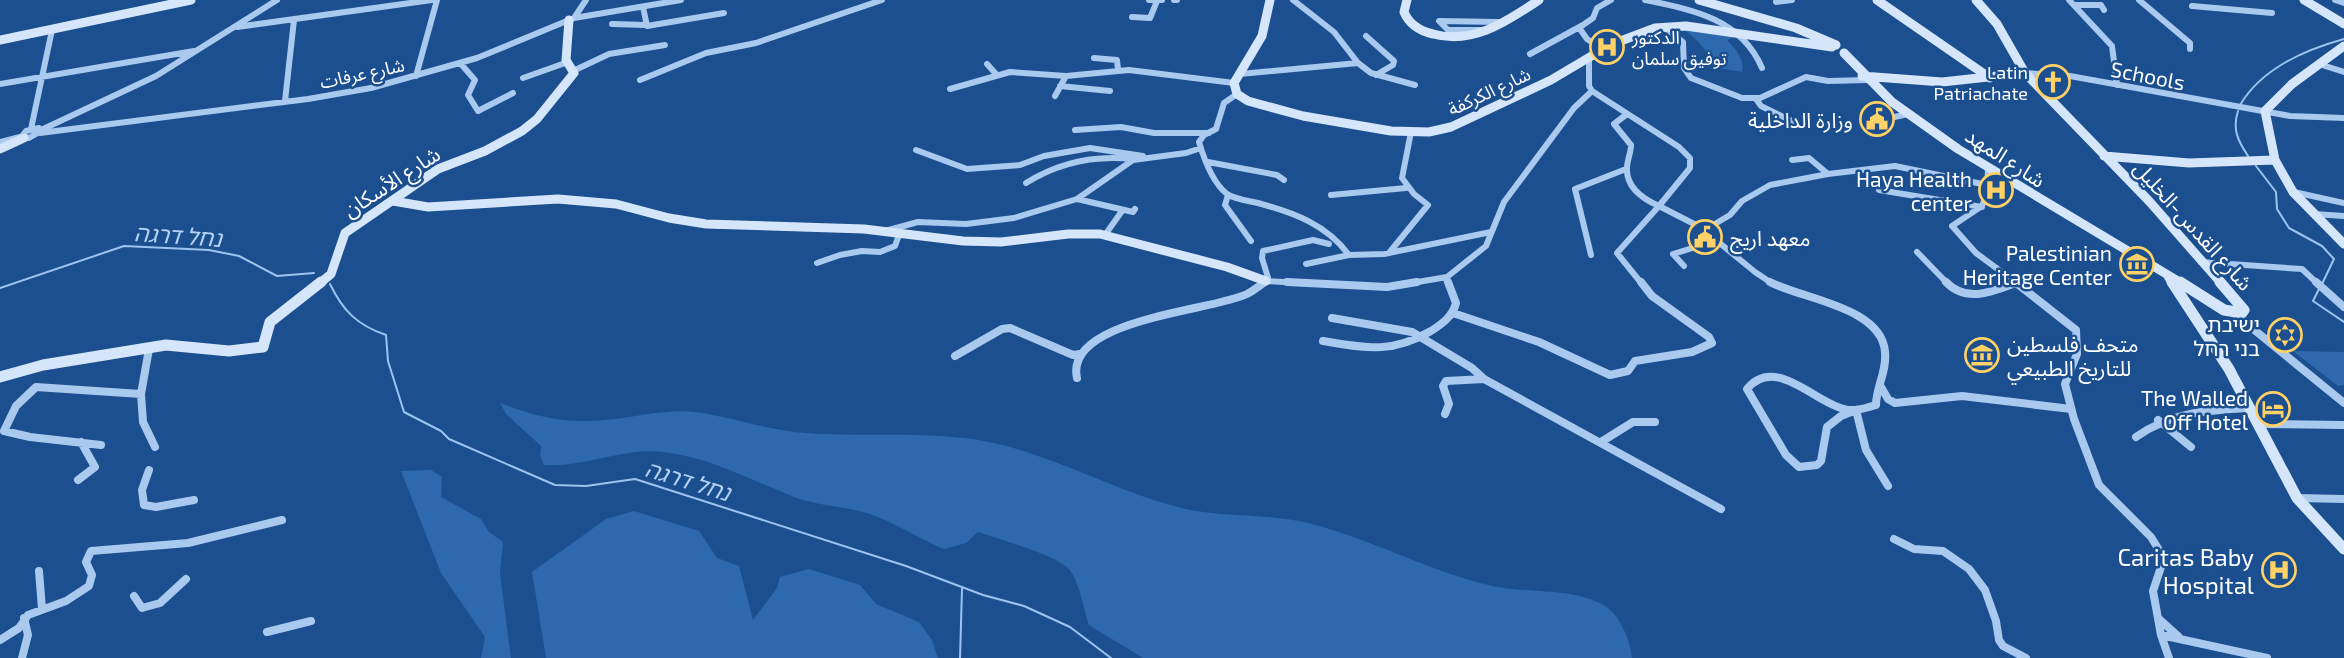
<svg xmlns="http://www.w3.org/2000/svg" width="2344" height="658" font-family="'Exo 2','Noto Sans Arabic','Noto Sans Hebrew',sans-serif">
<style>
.green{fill:#2e69ad}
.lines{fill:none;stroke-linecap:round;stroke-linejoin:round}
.stream{stroke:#9cc4f0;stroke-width:2}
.street-far1{stroke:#a9c9ee;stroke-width:6}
.street{stroke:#a9c9ee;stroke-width:8}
.secondary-far1{stroke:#d6e6fa;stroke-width:9}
.secondary{stroke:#d6e6fa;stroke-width:11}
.labels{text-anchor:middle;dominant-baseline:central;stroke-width:5;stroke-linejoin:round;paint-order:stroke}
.far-poi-label{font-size:18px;fill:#fff;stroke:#1b4f8f;text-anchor:start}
.far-street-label{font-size:18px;fill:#fff;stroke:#1b4f8f}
.street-label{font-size:21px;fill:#fff;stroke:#1b4f8f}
.poi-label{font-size:21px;fill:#fff;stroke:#1b4f8f;text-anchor:end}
.water-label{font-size:23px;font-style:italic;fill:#b5d3f5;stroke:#1b4f8f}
.near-poi-label{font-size:24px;fill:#fff;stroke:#1b4f8f;text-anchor:end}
</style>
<rect width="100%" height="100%" fill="#1b4f8f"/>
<path class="green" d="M1683 29 1737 36 1727 40C1736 50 1745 59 1742 72L1711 67C1710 50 1696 39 1683 29Z
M2293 351 2344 352V385L2338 386Z
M500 403C529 414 556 422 588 421 623 421 660 408 695 412 733 417 769 431 807 433 859 437 911 432 964 438 1040 446 1112 492 1186 509 1227 518 1272 513 1312 524 1374 540 1430 572 1493 586 1528 594 1574 587 1605 606 1620 615 1631 642 1632 658H1143L1089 625C1083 608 1080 583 1069 569 1058 556 996 538 978 532L966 543 944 549C917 538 895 522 867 513 844 506 817 506 794 497 751 480 711 458 664 452 623 447 584 468 544 465L540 455 541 446 506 414Z
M431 470 442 477 441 497 481 519 489 532 503 542 500 574 511 658H481L485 637 441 573 401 471Z
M634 511 699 531 717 558 739 566 753 620 777 588 780 577 809 569 860 585 876 604 919 622 932 640 938 658H546L532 572 606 519Z"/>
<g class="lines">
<path class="stream" d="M2240 105C2262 68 2305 50 2344 39
M2238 111C2232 129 2238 141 2248 156
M2256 166 2276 192 2277 209 2289 228 2322 246 2334 259 2322 284
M330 284C343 311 357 325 386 335L388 361 404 412 441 431 449 439 555 485 586 486 635 479 906 566 983 595 1024 606 1070 627 1111 658
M0 288 124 246 209 250 239 256 277 276 314 273
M2319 289 2313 301 2344 322
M960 658 962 589"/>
<path class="street-far1" d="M1149 0H1162
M1174 0H1177
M1293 0 1334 32 1358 63 1371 73 1415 85
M1645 0C1694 10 1741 19 1762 68
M2069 0 2112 46 2117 85
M2139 0 2190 43V49
M2335 0 2344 3
M1776 2 1792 0
M2075 5H2101L2104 10
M2192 6 2272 13
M643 7 647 26 724 13
M1132 17 1150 18 1157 1
M574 18 586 0
M612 24 646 25
M237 27 432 0
M1664 27 1683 42 1684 68 1691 78 1742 98H1760L1806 77 1828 81 1869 80
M1580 29 1587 39 1602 49
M1483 30H1448L1439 21 1499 22
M1366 36 1394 61 1393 65 1376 75
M1530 54 1583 25 1593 18 1597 8 1611 0
M1094 58 1117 60 1118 70
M1589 58V86L1592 91 1679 147 1690 158V168L1659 206 1700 227 1755 272 1773 284
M460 63 475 80 468 95 478 111 513 93
M987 64 996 74
M2322 65 2344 72
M573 71 609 54 665 45
M2025 73 2070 76 2290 116 2344 118
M1240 74 1358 63
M416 76 437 0
M523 78 568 62
M640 80 706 53 756 43 882 0
M0 84 194 51
M1060 86 1110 91
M950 89 1010 72 1066 76
M1237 94 1224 103 1216 129 1204 135 1199 142C1204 159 1213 183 1227 194 1234 199 1249 201 1258 203 1294 213 1326 224 1349 255
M1055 96 1066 76 1129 70 1234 83
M1756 99 1761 106 1794 122
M285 101 294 20
M1627 114 1614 124 1631 145C1631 153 1627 160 1627 168 1626 188 1643 199 1659 206L1617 253 1642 284
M1890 118 1908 114
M39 128 41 131 29 138 22 136 26 131Z
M31 129 52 30
M41 130 156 76 277 0
M1075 130 1121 127 1154 133H1209
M40 133 308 99 371 88 477 58 574 18 681 0
M0 142 20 137
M916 150 967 169 1020 165 1044 156 1090 148 1143 156
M1792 160 1809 158 1828 174
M1208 162 1277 175 1284 180
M1988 167 1987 193 1982 206 1952 226 1976 253 2018 284
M1026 183C1058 163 1094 155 1132 159
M1879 190 1982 207
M2294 192 2344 203
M1228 195 1225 205 1251 241
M1331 195 1406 188
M1077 199 1133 212 1135 209
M2314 214 2344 216
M885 231 918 222 966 224 1014 218 1077 199 1133 160 1186 153 1201 148
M1703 231 1730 215 1742 201 1770 185 1828 174 1895 166 1987 185
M1105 235 1122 211
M1917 252 1948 284
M1389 253 1428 205 1414 194 1402 178 1411 132
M1591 255 1575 189 1626 169
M2201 262 2302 269 2318 284
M817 263 840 255 862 251 880 252 895 246 899 235
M1306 264 1349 255 1384 254 1491 232
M1684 266 1673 254 1715 241
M1447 277 1448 284
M1269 281 1262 258 1263 251 1313 240 1329 244
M1262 284 1266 281 1322 284
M1406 284 1447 277 1486 246 1504 202 1574 108 1592 91
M2013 284 2018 282"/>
<path class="street" d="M1287 282 1387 287 1417 282
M1770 282C1802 299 1882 307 1885 352 1887 372 1876 387 1876 405 1866 408 1854 412 1844 409 1814 402 1775 355 1747 389L1786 455 1799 467 1817 465 1821 461 1827 427 1841 416 1856 410 1866 450 1888 486
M1946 282C1967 304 1994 291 2018 282
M2015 282 2076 330 2077 354 2065 384 2074 419 2099 485 2151 537 2159 550 2163 561 2153 591 2161 635
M2316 282 2344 307
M1453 313 1539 342 1610 375 1628 371 1635 361 1692 352 1712 343 1709 337 1652 296 1641 282
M2236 315 2344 403
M1332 318 1412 332 1472 368 1484 379 1446 381 1443 386 1449 404 1445 414
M1323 341C1366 348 1391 354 1431 331 1442 324 1453 316 1456 303L1448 282
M955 356 1002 329 1010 328 1073 355 1080 354
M1077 378C1064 319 1212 311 1247 294 1253 291 1259 286 1265 282
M1484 379 1721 509
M1881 387 1888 399 1895 403 1962 396 2071 409
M141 394 143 422 155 447
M2158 420 2191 447
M2259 424 2344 425
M2136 437C2171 412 2208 410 2250 408
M1601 442 1633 422H1655
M101 445 30 437 4 431 16 406 36 387 141 394 149 349
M149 470 142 490 144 505 156 507 194 500
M78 480 95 467 81 442
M2297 498 2344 499
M1894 539 1914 549 1943 551 1969 569 1985 590 1996 621 1999 640 2003 646 2026 658
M39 571 42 609
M134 596 142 608 160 603 186 579
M2159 619 2179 637
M267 632 311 621
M0 640 19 628 28 615 66 601 89 586 92 575 86 562 91 551 188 543 282 520
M22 658 28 635 24 618
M2169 658 2161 635 2267 658"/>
<path class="secondary-far1" d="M1270 0 1262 36 1234 83 1237 94 1248 101 1303 116 1391 131 1429 132 1451 127 1551 80 1610 45 1655 28 1686 26 1832 47
M1407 0 1404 12C1409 24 1420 31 1433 34 1474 45 1507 21 1539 0
M1699 0 1796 28 1836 45
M1877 0 1990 78
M1976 0 1997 24 2025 73 2149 201 2222 284
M2304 0 2344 24
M0 40 191 0
M2344 46 2292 84 2265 111 2275 160 2293 192 2344 244
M1844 53 1892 102 1958 149 2183 284
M1862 76 1942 82 2025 73
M0 149 24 138
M2104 156 2189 163 2275 160
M393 201 428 207 558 199 616 204 669 218 706 224 864 229 963 241 1001 242 1068 234H1100L1227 267 1266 281
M2168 276 2173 284
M319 284 331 274 345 233 438 169 485 151 522 131 537 119 574 73 566 60 569 20"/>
<path class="secondary" d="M2172 282 2229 369 2297 498 2344 549
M2180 282 2224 310 2242 313 2244 310 2220 282
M0 377 43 365 166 345 229 351 263 347 270 322 321 282"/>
</g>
<defs>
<g id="hospital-ring" transform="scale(1.75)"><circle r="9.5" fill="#1b4f8f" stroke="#ffd166" stroke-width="1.5"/><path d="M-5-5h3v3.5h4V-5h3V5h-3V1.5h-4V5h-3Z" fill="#ffd166"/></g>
<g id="church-ring" transform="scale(1.75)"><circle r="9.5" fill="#1b4f8f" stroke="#ffd166" stroke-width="1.5"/><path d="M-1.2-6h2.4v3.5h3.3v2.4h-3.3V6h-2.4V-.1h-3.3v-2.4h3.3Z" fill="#ffd166"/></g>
<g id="civic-ring" transform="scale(1.75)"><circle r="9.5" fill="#1b4f8f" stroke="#ffd166" stroke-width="1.5"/><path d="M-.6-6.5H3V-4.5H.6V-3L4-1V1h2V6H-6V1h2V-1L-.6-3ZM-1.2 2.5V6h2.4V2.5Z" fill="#ffd166"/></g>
<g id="museum-ring" transform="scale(1.75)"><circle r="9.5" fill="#1b4f8f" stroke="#ffd166" stroke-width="1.5"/><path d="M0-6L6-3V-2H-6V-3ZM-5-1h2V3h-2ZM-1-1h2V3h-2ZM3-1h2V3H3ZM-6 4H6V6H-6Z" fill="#ffd166"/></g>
<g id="synagogue-ring" transform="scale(1.75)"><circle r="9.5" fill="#1b4f8f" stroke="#ffd166" stroke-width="1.5"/><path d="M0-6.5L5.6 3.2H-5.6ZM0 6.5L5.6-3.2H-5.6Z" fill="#ffd166"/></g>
<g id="hotel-ring" transform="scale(1.75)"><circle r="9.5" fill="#1b4f8f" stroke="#ffd166" stroke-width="1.5"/><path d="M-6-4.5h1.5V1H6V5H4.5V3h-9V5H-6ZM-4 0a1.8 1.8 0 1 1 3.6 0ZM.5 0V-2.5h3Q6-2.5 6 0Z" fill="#ffd166"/></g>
</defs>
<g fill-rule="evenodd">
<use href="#hospital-ring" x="1607" y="47"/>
<use href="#church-ring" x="2053" y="82"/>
<use href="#civic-ring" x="1877" y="119"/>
<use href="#hospital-ring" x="1996" y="190"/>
<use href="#civic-ring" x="1705" y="237"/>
<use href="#museum-ring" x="2137" y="264"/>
<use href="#synagogue-ring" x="2285" y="335"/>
<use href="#museum-ring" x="1982" y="355"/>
<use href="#hotel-ring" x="2273" y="409"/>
<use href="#hospital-ring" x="2279" y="570"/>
</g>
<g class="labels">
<g class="far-poi-label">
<text x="1632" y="37">الدكتور<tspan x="1632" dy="21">توفيق سلمان</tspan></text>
<text x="2028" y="72" text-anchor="end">Latin<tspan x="2028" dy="21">Patriachate</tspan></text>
</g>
<g class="far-street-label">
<text transform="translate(362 73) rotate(-12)">شارع عرفات</text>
<text transform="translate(1489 91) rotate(-25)">شارع الكركفة</text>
</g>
<g class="street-label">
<text transform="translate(2148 75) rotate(11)">Schools</text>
<text transform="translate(2006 157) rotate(33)">شارع المهد</text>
<text transform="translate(391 181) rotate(-33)">شارع الأسكان</text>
<text transform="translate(2194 225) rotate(48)">شارع القدس-الخليل</text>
</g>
<g class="poi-label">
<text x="1853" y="119">وزارة الداخلية</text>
<text x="1972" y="178">Haya Health<tspan x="1972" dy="24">center</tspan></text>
<text x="1730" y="237" text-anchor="start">معهد اريج</text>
<text x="2112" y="252">Palestinian<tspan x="2112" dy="24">Heritage Center</tspan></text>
<text x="2260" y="323">ישיבת<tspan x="2260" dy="24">בני רחל</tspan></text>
<text x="2007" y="343" text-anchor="start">متحف فلسطين<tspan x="2007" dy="24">للتاريخ الطبيعي</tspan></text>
<text x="2248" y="397">The Walled<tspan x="2248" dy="24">Off Hotel</tspan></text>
</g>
<g class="water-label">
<text transform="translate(178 235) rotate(4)">נחל דרגה</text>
<text transform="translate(688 480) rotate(17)">נחל דרגה</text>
</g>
<g class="near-poi-label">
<text x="2254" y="556">Caritas Baby<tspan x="2254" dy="28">Hospital</tspan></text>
</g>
</g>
</svg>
